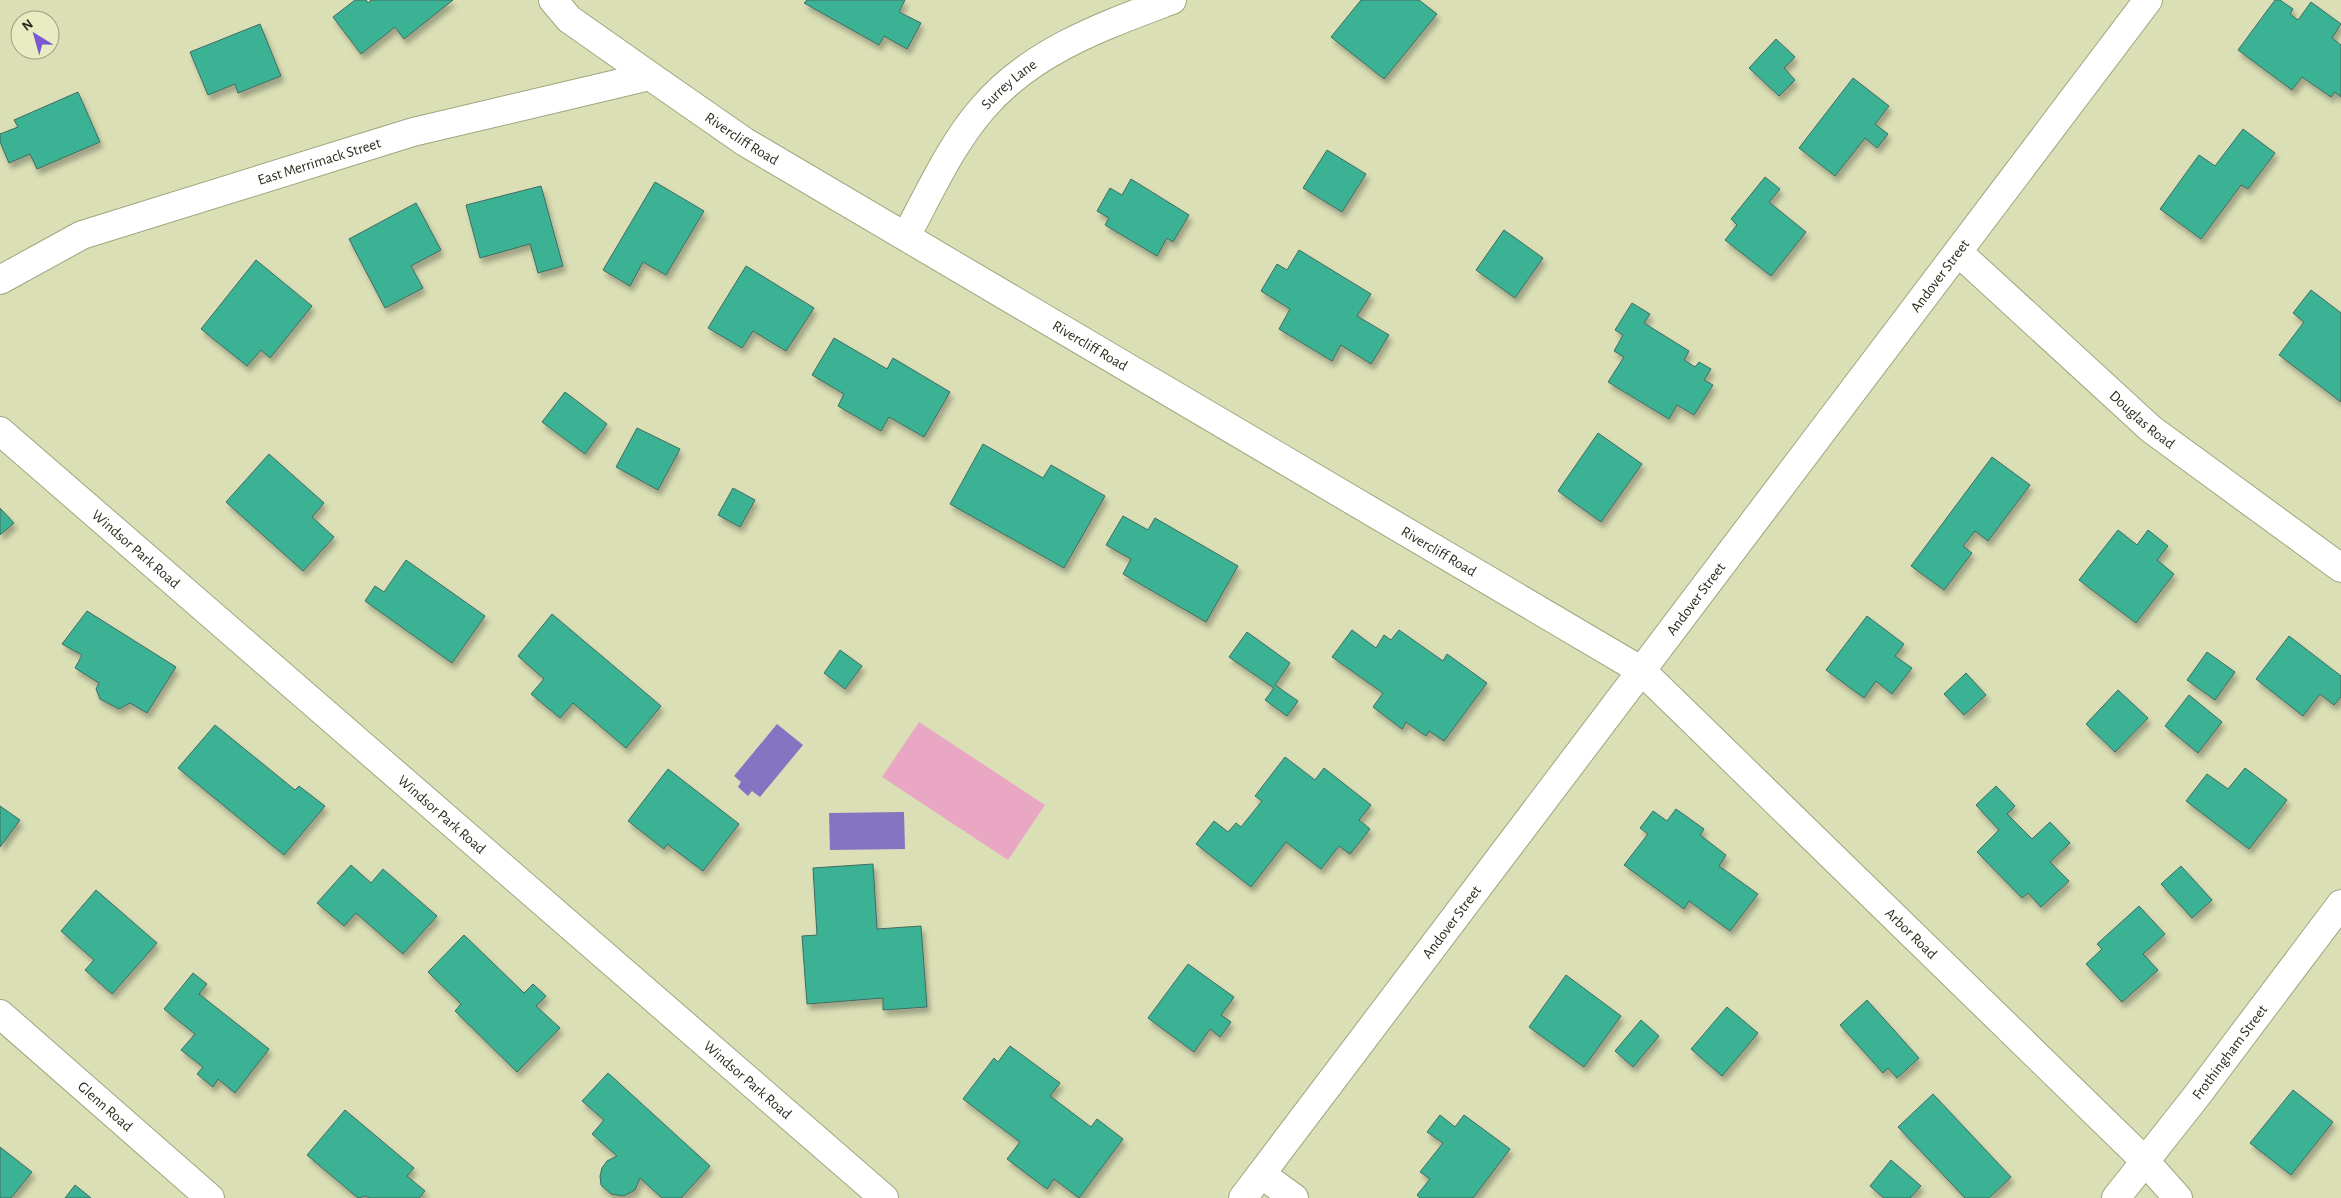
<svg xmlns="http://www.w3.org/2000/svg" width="2341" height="1198" font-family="'Alegreya Sans',sans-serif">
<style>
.green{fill:#e9a7c3}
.water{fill:#8574c1}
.building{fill:#3bb294;stroke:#406c5f;filter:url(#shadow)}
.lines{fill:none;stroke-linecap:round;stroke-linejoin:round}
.minor-casing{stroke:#a1a57e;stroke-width:30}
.tertiary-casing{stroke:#a1a57e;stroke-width:30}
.secondary-casing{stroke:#a1a57e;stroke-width:30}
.minor{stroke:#fff;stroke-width:28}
.tertiary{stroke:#fff;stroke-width:28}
.secondary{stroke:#fff;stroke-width:28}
.labels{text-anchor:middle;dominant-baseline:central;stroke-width:4.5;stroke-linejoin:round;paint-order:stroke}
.street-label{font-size:15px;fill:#2b2c1d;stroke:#e8ecc3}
</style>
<defs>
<filter id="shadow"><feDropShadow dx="3" dy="5.5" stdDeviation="2.5" flood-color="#0004"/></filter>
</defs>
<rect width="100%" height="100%" fill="#dadfb6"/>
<path class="green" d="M919 722 1045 805 1008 860 882 777Z"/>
<path class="water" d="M777 724 803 745 760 797 752 791 748 796 738 787 741 782 734 776Z
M904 812 905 849 830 850 829 813Z"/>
<path class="building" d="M355 0H366L368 3 371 0H453L404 39 395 27 361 54 333 17Z
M807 0H905L899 12 921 23 907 49 884 36 879 45 804 3Z
M1361 0H1419L1437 14 1384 79 1331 37Z
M2275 0H2280L2293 9 2290 14 2298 20 2311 2 2341 24 2332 38 2341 45V97L2335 92 2331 97 2302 77 2292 90 2238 50Z
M260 24 281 76 238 93 235 84 208 95 190 52Z
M1776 39 1795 57 1784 68 1795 80 1779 96 1749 68Z
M1853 78 1889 106 1875 124 1888 134 1877 148 1865 138 1835 176 1799 148Z
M78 92 100 142 37 169 30 154 9 163 0 142V134L18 127 14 120Z
M2243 129 2275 153 2248 189 2241 185 2201 239 2160 209 2199 155 2215 166Z
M1327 150 1366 174 1342 212 1303 188Z
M1765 177 1780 189 1769 202 1806 232 1771 276 1725 240 1737 225 1731 219Z
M1131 179 1189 215 1173 242 1167 238 1157 256 1105 225 1109 218 1097 211 1110 188 1122 195Z
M655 182 704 211 666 275 643 262 630 286 603 270Z
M541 186 563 266 538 273 530 244 480 258 466 205Z
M416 203 441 250 411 266 423 288 385 308 349 239Z
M1504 230 1543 258 1515 298 1476 270Z
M1299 250 1371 294 1357 316 1389 335 1371 364 1341 345 1332 361 1279 329 1290 309 1261 291 1277 264 1287 270Z
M256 260 312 306 270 358 261 350 247 366 201 329Z
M746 266 814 308 786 351 753 331 742 348 708 328Z
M2311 290 2341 313V402L2279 355 2304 322 2293 313Z
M1632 303 1650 314 1644 323 1689 351 1684 360 1695 367 1699 362 1711 369 1704 380 1713 385 1694 415 1677 405 1669 419 1608 382 1624 357 1614 351 1623 335 1615 330Z
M834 338 887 369 893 358 950 392 924 437 889 417 881 431 838 406 844 394 812 375Z
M565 392 607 424 585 454 542 422Z
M637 428 680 449 658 490 616 467Z
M1598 433 1642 464 1601 522 1558 491Z
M983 444 1043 478 1051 465 1105 496 1064 568 950 504Z
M269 454 324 503 312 517 334 537 303 571 226 502Z
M1992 457 2030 485 1988 541 1975 531 1963 546 1972 553 1944 590 1911 566Z
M733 488 755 500 740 527 718 515Z
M0 508 14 523 0 535Z
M1123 516 1148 530 1155 518 1238 566 1206 622 1123 574 1131 559 1106 545Z
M2118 530 2137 545 2148 530 2168 546 2157 560 2174 574 2136 623 2079 580Z
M406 560 485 616 452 663 365 601 375 586 384 592Z
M87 611 176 667 147 713 130 703 119 709 100 699 96 689 99 683 75 668 82 655 62 644Z
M552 614 661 706 626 748 573 703 560 718 531 694 544 679 518 656Z
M1867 616 1904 644 1895 656 1912 668 1892 694 1876 681 1864 698 1826 670Z
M1352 630 1376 648 1384 635 1391 640 1399 630 1443 661 1447 654 1487 683 1444 741 1429 731 1426 736 1406 722 1402 729 1373 707 1383 693 1332 657Z
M1247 632 1290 663 1275 685 1298 701 1287 716 1265 700 1274 688 1229 657Z
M2289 636 2341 676V697L2334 705 2320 694 2303 716 2256 679Z
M840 650 862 666 845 689 824 673Z
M2207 652 2235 672 2215 700 2187 680Z
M1966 673 1986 695 1964 715 1944 694Z
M2118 690 2148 718 2115 752 2086 724Z
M2189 695 2222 722 2198 753 2165 726Z
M215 725 295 790 299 786 325 806 284 855 178 768Z
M1285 757 1315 780 1324 768 1371 805 1359 820 1370 829 1350 854 1339 846 1321 869 1286 842 1251 887 1196 844 1214 821 1228 832 1236 823 1241 827 1262 801 1255 796Z
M2245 768 2287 800 2249 849 2186 801 2207 774 2228 789Z
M668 769 739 824 703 871 667 844 664 849 628 821Z
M1996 786 2015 806 2007 814 2032 839 2050 822 2070 843 2050 862 2069 881 2041 907 2028 893 2022 898 1977 852 1999 830 1976 805Z
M0 806 20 820 0 847Z
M1676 809 1704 829 1700 835 1726 855 1719 866 1758 894 1730 931 1689 901 1684 909 1624 865 1648 834 1640 828 1653 811 1667 821Z
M873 864 877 929 921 926 927 1007 883 1010V998L807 1004 802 936 817 935 813 868Z
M351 865 371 883 383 869 437 916 403 954 356 913 344 926 317 903Z
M2181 866 2212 900 2192 918 2161 884Z
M96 890 157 943 112 994 85 970 94 960 61 931Z
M2139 906 2165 934 2143 954 2158 970 2122 1002 2086 964 2102 949 2097 944Z
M464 935 524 993 533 984 546 996 536 1006 560 1028 517 1072 455 1011 461 1004 428 972Z
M1188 964 1234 997 1221 1015 1231 1022 1220 1037 1210 1029 1194 1052 1148 1018Z
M193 973 207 984 199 994 269 1049 235 1093 218 1079 213 1087 197 1074 203 1067 181 1050 195 1034 164 1009Z
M1566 975 1621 1016 1584 1067 1529 1027Z
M1867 1000 1919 1058 1897 1078 1888 1068 1883 1073 1840 1025Z
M1727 1007 1758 1033 1722 1076 1691 1049Z
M1641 1020 1659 1036 1633 1067 1615 1051Z
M1010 1046 1060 1083 1050 1096 1091 1127 1097 1119 1123 1139 1079 1198 1054 1179 1047 1189 1007 1159 1020 1142 963 1099 994 1058 998 1062Z
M608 1073 710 1166 681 1198H662L640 1178 635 1190 624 1196 611 1194 601 1185 600 1176 602 1168 607 1161 617 1156 592 1134 604 1120 582 1101Z
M2293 1090 2333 1122 2291 1175 2250 1143Z
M1933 1094 2011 1177 1989 1198H1965L1898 1127Z
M345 1110 414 1168 407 1176 425 1191 419 1198H369L366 1196 358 1198 307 1155Z
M1440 1115 1455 1127 1464 1115 1510 1149 1473 1198H1420L1417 1195 1430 1179 1420 1172 1443 1143 1427 1132Z
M0 1147 32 1172 11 1198H0Z
M1891 1160 1921 1186 1910 1198H1884L1870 1186Z
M75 1185 91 1198H65Z"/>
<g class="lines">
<g class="minor-casing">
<g id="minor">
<path d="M553 0 569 19 650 76"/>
<path id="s1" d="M906 236C929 194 950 146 982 109 1031 51 1103 26 1172 0"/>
<path id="s2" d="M0 431 884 1198"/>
<path id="s3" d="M1642 671 2145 1161 2178 1198"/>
<path id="s4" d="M0 1014 210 1198"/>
<path d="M1261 1174 1294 1198"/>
<path id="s5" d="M2116 1198 2195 1098 2341 904"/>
</g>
</g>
<g class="tertiary-casing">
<g id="tertiary">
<path id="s6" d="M1958 252 2151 429 2341 568"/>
<path id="s7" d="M0 280 82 235 413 132 650 76 745 142 1642 671"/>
</g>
</g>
<g class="secondary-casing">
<g id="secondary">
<path id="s8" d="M1243 1198 2148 0"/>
</g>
</g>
<use href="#minor" class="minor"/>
<use href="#tertiary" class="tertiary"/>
<use href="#secondary" class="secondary"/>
</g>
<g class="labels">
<g class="street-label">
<text stroke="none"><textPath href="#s1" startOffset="185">Surrey Lane</textPath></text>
<text stroke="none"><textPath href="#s7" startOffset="795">Rivercliff Road</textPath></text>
<text stroke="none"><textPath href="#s7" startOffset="342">East Merrimack Street</textPath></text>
<text stroke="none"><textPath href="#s8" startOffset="1156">Andover Street</textPath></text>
<text stroke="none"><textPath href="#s7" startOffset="1200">Rivercliff Road</textPath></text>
<text stroke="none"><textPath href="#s6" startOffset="249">Douglas Road</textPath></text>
<text stroke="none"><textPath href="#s2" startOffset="180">Windsor Park Road</textPath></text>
<text stroke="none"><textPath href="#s7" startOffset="1605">Rivercliff Road</textPath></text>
<text stroke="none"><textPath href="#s8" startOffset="751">Andover Street</textPath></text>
<text stroke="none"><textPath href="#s2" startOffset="585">Windsor Park Road</textPath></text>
<text stroke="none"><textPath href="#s8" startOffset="346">Andover Street</textPath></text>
<text stroke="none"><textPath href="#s3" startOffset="376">Arbor Road</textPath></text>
<text stroke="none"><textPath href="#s5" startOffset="185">Frothingham Street</textPath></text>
<text stroke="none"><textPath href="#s2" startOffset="990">Windsor Park Road</textPath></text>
<text stroke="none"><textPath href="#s4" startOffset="140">Glenn Road</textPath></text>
</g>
</g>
<g transform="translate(35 35) rotate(323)"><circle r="24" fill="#e8ecc3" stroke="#9c9f81"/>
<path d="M0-4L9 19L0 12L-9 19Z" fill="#7958d2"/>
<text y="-8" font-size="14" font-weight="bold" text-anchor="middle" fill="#2b2c1d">N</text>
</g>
</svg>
